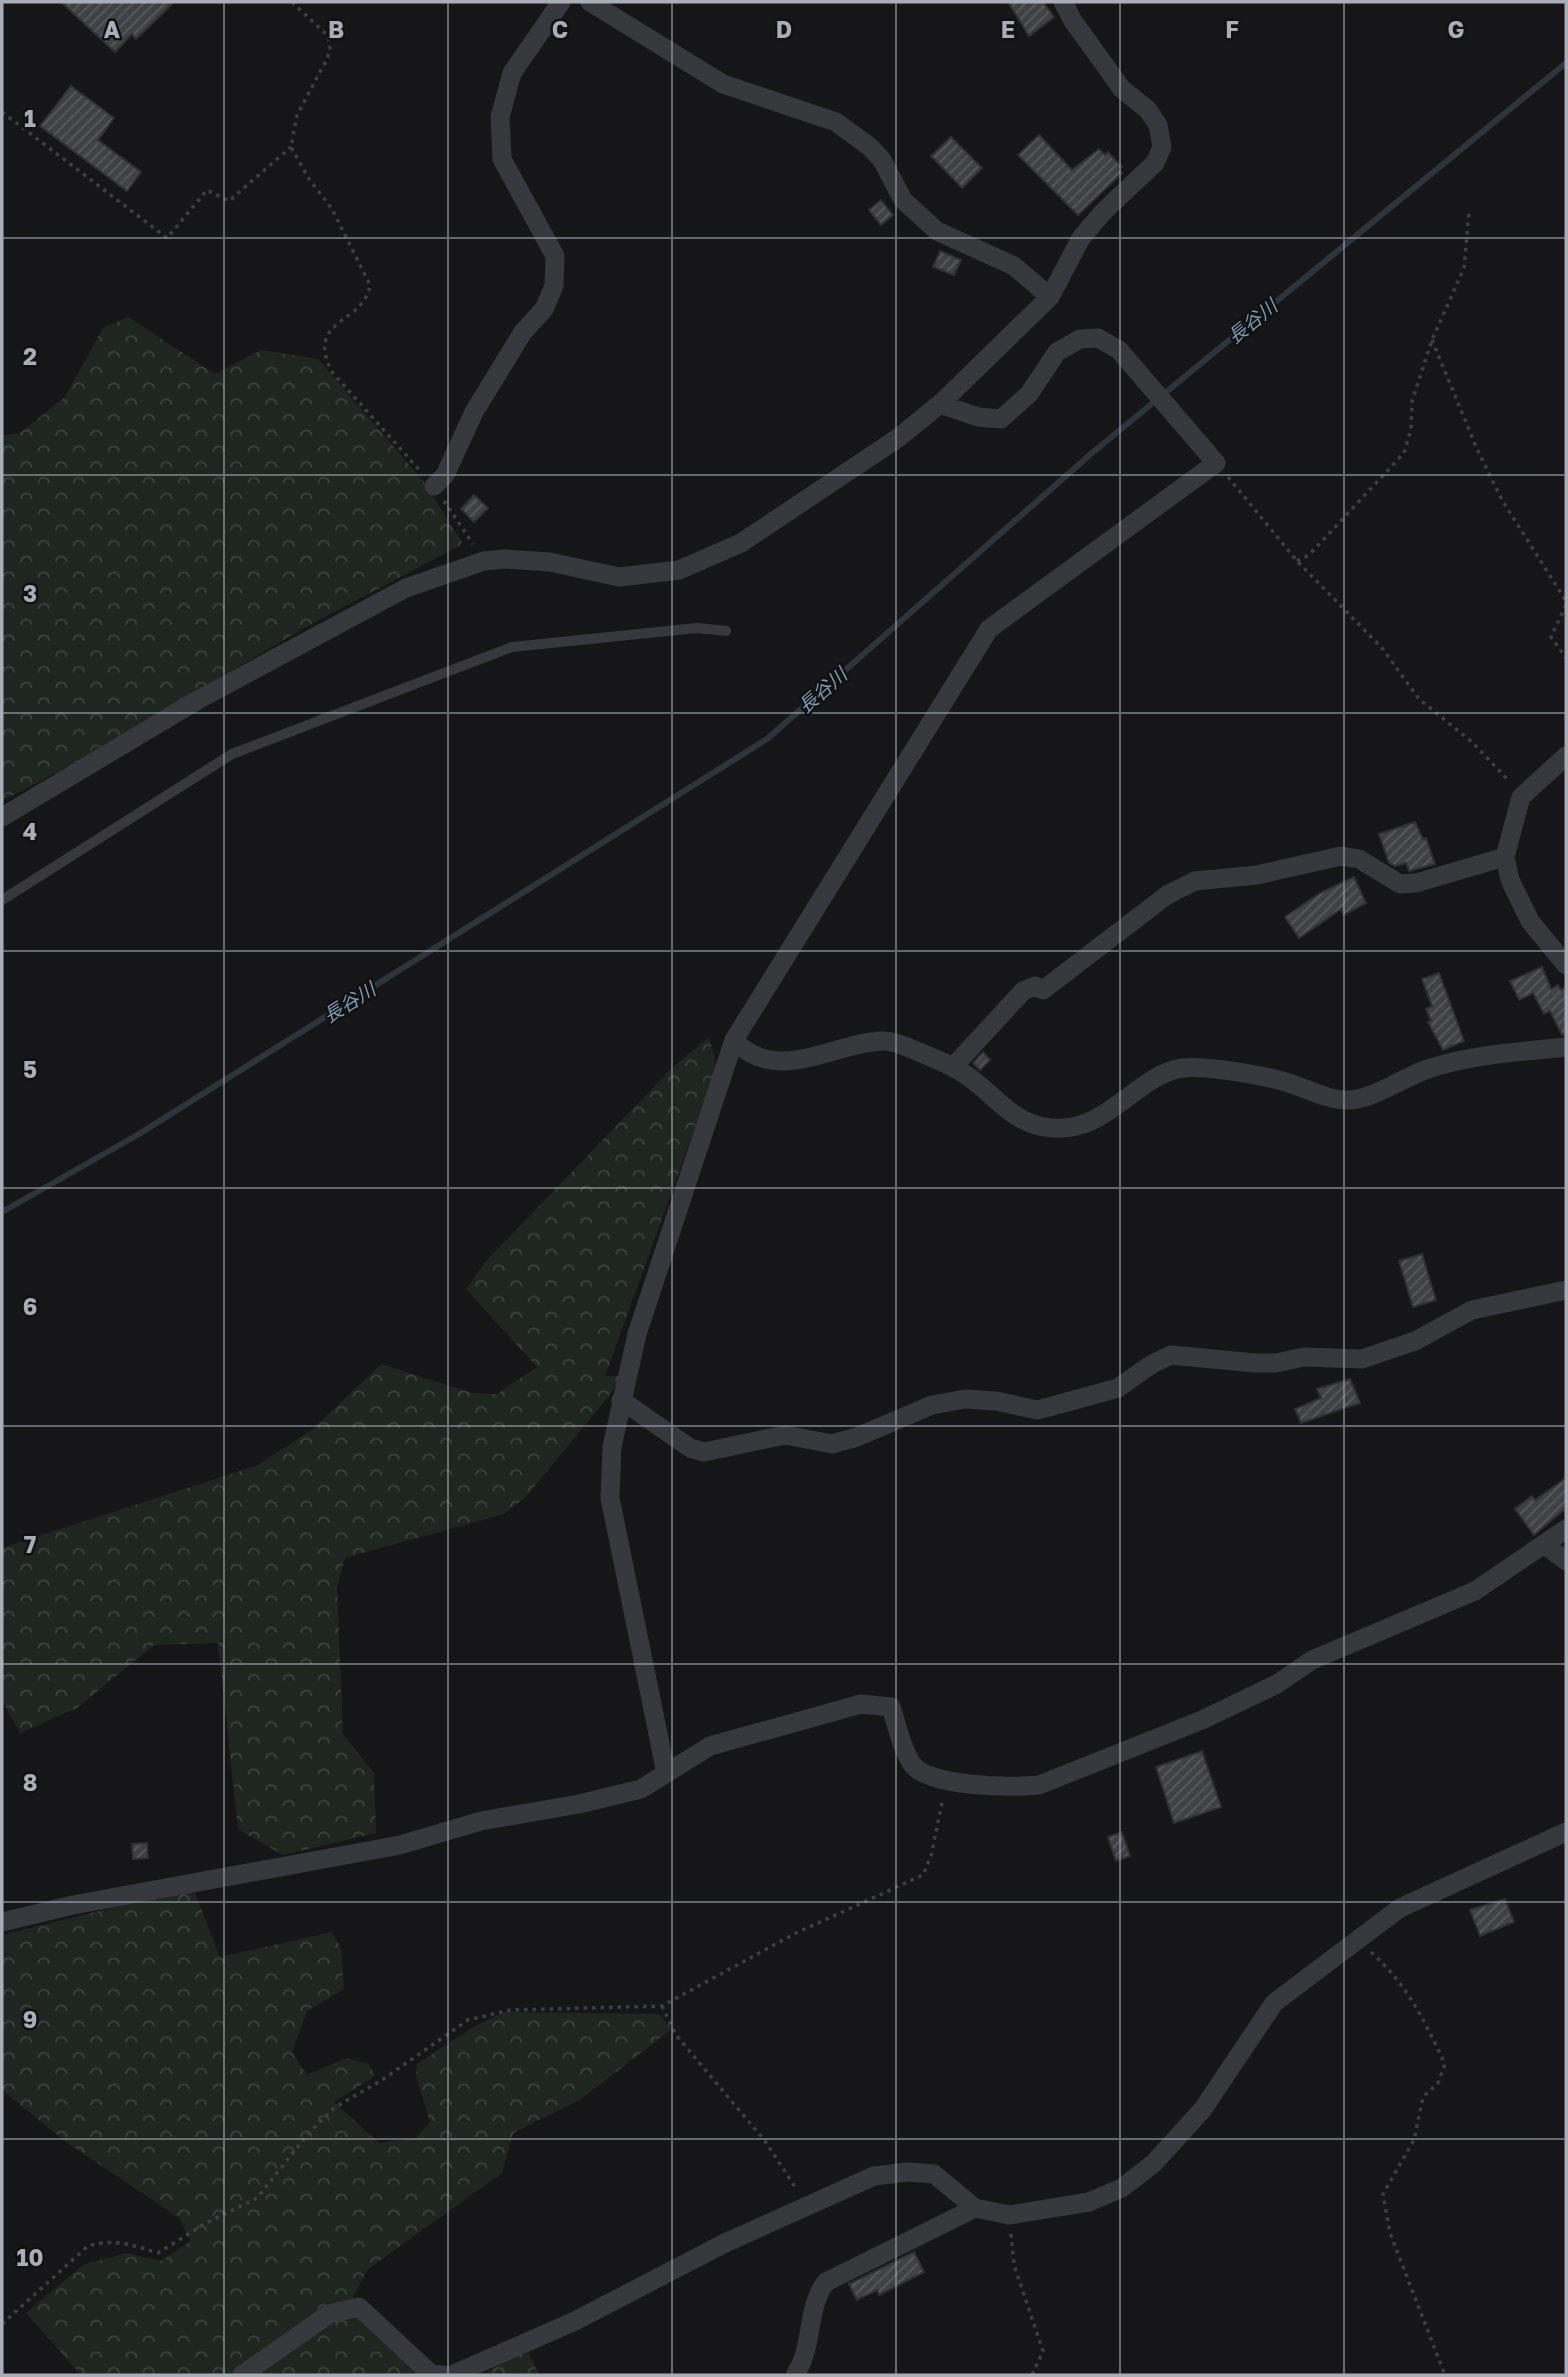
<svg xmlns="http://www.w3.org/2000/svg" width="1568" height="2377" font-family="'Golos Text','Noto Sans JP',sans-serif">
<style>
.forest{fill:url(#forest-crowns)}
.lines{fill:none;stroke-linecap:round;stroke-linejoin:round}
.stream{stroke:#2c353c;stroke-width:6}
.building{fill:url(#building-hatch);stroke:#303034;stroke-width:2}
.path{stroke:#3d3f44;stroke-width:3.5;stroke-dasharray:3.5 5;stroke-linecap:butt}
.service{stroke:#37383d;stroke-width:10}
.minor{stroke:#37383d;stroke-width:19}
.grid{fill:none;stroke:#a8adb8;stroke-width:2;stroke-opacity:0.55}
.labels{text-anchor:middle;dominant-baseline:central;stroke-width:5;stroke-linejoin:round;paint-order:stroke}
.water-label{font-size:19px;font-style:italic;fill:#7f9bb3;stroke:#111113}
.grid-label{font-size:23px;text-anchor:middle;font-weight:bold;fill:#a8adb8;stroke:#111113;stroke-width:5;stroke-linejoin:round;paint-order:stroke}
</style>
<defs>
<pattern id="forest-crowns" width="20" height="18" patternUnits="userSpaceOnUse" patternTransform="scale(1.75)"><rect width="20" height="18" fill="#1e261f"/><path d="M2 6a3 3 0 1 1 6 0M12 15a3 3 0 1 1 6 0" fill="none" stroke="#3c433d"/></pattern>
<pattern id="building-hatch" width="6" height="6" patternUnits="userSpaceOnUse" patternTransform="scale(1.75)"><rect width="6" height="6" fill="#404145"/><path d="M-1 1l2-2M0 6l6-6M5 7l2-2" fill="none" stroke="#595a5e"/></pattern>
</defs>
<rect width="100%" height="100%" fill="#161618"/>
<path class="forest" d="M128 317 215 374 261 350 318 359 425 483 463 544 304 628 77 762 2 801V435L20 433 65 397 103 328Z
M709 1037 717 1067 605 1376H625L526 1497 504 1514 345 1558 337 1587 343 1734 374 1773 376 1833 283 1855 238 1829 218 1643 154 1645 77 1708 20 1733 2 1700V1548L258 1465 313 1429 381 1364 472 1393 497 1394 537 1367 466 1289 486 1261 671 1069Z
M193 1888 220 1957 332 1932 341 1948 344 1989 307 2011 292 2052 307 2075 347 2058 369 2064 375 2076 334 2102 379 2143 416 2138 430 2122 416 2076 417 2064 475 2026 505 2012 659 2014 672 2029 581 2099 513 2133 502 2173 367 2270 351 2301 421 2375H81L26 2313 83 2265 126 2253 161 2261 191 2241 179 2218 66 2142 2 2090V1935Z
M527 2349 539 2375H482Z"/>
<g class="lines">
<path class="stream" d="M2 1212 139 1134 767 739 1092 453 1566 63"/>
</g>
<path class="building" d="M61 2H174L136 39 132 34 115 52Z
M1008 2H1043L1054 17 1029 36Z
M71 86 114 118 98 140 141 172 127 191 40 126Z
M1039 135 1072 170 1099 149 1105 155 1108 152 1122 167 1119 169 1122 173 1078 215 1018 155Z
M951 137 982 168 962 188 931 156Z
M881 200 893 215 881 225 869 210Z
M940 251 961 260 954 275 933 267Z
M474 495 488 508 474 522 461 509Z
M1415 822 1423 839 1426 838 1435 864 1409 871 1406 863 1395 866 1389 863 1379 834Z
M1354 877 1366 903 1344 915 1341 909 1299 938 1285 917 1320 893Z
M1542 967 1551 989 1558 985 1561 990 1566 987V1035H1562L1550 1011 1544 1014 1533 993 1519 1000 1510 981Z
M1439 973 1464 1041 1443 1050 1428 1022 1431 1021 1426 1009 1432 1006 1422 979Z
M983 1052 990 1060 980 1070 973 1063Z
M1422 1254 1436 1300 1413 1307 1399 1261Z
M1350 1379 1360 1403 1301 1423 1295 1409 1321 1398 1317 1389Z
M1566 1478V1508L1534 1535 1515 1509 1532 1496 1535 1500Z
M1202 1751 1221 1807 1174 1823 1156 1767Z
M1122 1832 1130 1856 1116 1861 1108 1837Z
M147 1843 148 1858 133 1859 132 1844Z
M1505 1899 1514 1922 1480 1936 1470 1910Z
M914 2252 924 2272 879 2295 877 2290 857 2300 849 2284Z"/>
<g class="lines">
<path class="path" d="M292 2 328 36 330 48 327 59 297 115 291 147 309 179 332 209 370 285C364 325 304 318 332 372L422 473
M2 112 167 238 207 190 229 201 291 147
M1432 340 1477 449 1502 500 1566 601
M1228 477 1297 561 1382 648 1419 699 1472 742 1509 781
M444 501 473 544
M1297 561 1309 555 1404 453 1411 429 1412 401 1432 340 1464 268 1469 213
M1566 605 1551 637 1566 658
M1371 1952C1408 1986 1423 2018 1445 2064L1438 2083 1423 2097 1414 2140 1383 2194 1390 2233 1445 2375
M662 2006 676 2035 765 2141 797 2190
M1011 2234 1014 2265 1043 2351 1032 2375
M2 2324 88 2246C115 2238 132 2245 158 2253L206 2223 257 2198 308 2134 334 2108 382 2080 468 2020 510 2010 662 2006 794 1934 923 1875 931 1856 943 1798"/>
<path class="service" d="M2 900 232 754 512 647 697 628 726 631"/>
<path class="minor" d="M590 2 723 84 836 122 870 147 882 160 903 200 937 231 1014 266 1050 297
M940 404 978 417 1001 419 1029 394 1057 352 1080 339 1098 338 1119 350 1216 463 989 629 734 1040C777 1086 833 1042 884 1041 895 1041 909 1048 919 1052 935 1059 952 1065 966 1075 993 1093 1010 1121 1044 1127 1106 1138 1133 1076 1182 1068 1207 1065 1268 1076 1292 1084 1310 1090 1328 1100 1347 1100 1372 1101 1406 1075 1431 1068 1474 1054 1521 1052 1566 1047
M434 486 445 475 474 412 523 332 544 309 554 286 555 256 502 159 500 117 512 73 561 2
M1566 756 1521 797 1505 857 1510 880 1530 921 1566 965
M2 817 196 701 406 588 484 561 505 559 550 562 619 577 679 570 741 543 898 438 940 404 1050 297 1081 238 1104 211 1155 163 1162 147 1158 125 1148 110 1122 89 1073 21 1063 2
M953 1067 1023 991 1035 986 1043 990 1167 895 1195 881 1257 875 1341 856 1359 859 1400 884 1416 883 1505 857
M621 1400 690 1448 704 1452 785 1435 832 1444 857 1437 932 1405 965 1399 996 1401 1037 1410 1049 1407 1118 1388 1152 1364 1171 1355 1255 1363H1276L1304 1357 1362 1359 1415 1341 1472 1310 1566 1290
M1545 1545 1566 1561
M666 1773 610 1498 612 1447 637 1334 734 1040
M2 1922 73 1905 400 1845 481 1821 579 1804 641 1789 710 1746 861 1704 891 1707C897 1724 901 1748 912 1764 927 1787 1013 1788 1039 1785L1202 1720 1277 1684 1312 1660 1475 1591 1566 1529
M242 2375 329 2314 359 2307 431 2374 443 2375
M452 2375 575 2321 723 2244 874 2176 908 2172 934 2174 975 2208 1009 2215 1089 2202 1122 2188 1154 2163 1203 2109 1274 2003 1400 1908 1566 1832
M795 2375C814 2347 806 2307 826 2282L975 2208"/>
</g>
<path class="grid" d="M224 2V2375M448 2V2375M672 2V2375M896 2V2375M1120 2V2375M1344 2V2375M2 238H1566M2 475H1566M2 713H1566M2 951H1566M2 1188H1566M2 1426H1566M2 1664H1566M2 1902H1566M2 2139H1566"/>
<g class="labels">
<g class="water-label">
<text transform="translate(1252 321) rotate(-39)">長谷川</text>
<text transform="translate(822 690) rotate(-41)">長谷川</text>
<text transform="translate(349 1002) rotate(-32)">長谷川</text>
</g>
</g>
<g class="grid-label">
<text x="112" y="38">A</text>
<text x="336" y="38">B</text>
<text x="560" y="38">C</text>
<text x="784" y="38">D</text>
<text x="1008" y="38">E</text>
<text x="1232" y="38">F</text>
<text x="1456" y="38">G</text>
<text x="30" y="127">1</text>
<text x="30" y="365">2</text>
<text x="30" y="602">3</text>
<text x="30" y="840">4</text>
<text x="30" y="1078">5</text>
<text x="30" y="1315">6</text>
<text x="30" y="1553">7</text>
<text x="30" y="1791">8</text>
<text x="30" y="2028">9</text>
<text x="30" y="2266">10</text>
</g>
<rect width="1568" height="2377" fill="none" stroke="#a8adb8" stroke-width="7"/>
</svg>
